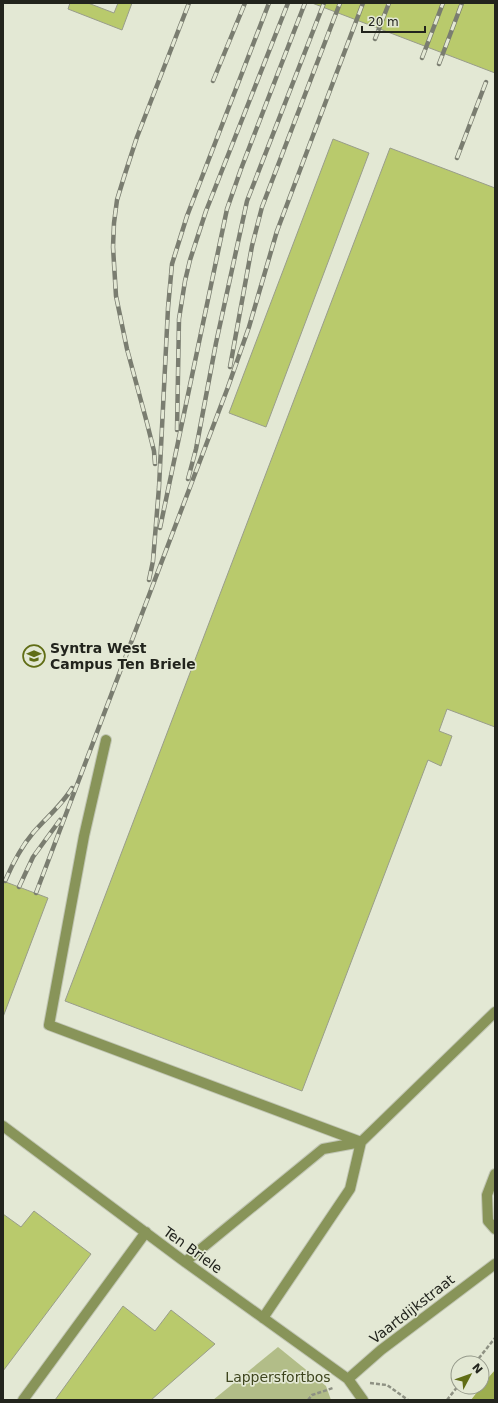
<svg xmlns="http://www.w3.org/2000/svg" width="498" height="1403" font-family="'DejaVu Sans',sans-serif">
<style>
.green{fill:#b2bd88}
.water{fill:#9dad4f}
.building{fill:#b9ca6c;stroke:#999d8a}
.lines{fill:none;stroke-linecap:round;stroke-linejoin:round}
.minor-casing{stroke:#c0c5b3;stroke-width:12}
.path{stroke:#8e9183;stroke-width:2.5;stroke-dasharray:4 2;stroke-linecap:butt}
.minor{stroke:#889459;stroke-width:10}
.rail-casing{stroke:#7a7d70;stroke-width:4.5}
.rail{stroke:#e3e8d4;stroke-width:3;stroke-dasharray:9;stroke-linecap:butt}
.labels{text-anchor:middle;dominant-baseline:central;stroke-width:3.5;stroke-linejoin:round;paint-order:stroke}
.poi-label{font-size:14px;font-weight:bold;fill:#22241d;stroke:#e3e8d4;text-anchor:start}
.street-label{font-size:14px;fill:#22241d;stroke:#e3e8d4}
.park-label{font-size:14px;fill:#3e451e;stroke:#e3e8d4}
</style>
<rect width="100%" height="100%" fill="#e3e8d4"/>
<path class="green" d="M278 1347 326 1386 331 1400H213Z"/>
<path class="water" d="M495 1370V1400H471L481 1387H482V1385Z"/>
<path class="building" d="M70 3H88L114 13 118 3H132L122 30 68 9Z
M312 3H495V73Z
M333 139 369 153 266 427 229 413Z
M390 148 495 188V727L447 709 439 731 452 736 441 766 428 760 302 1091 65 1001Z
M3 881 48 898 3 1017Z
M34 1211 91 1254 3 1371V1214L21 1227Z
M123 1306 155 1331 171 1310 215 1344 151 1400H55Z"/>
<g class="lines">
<g class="minor-casing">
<path id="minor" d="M106 740 84 836 49 1025 361 1142 495 1012
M3 1126 181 1259 348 1379 363 1400
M495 1174 487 1195 488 1221 495 1229
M185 1262 323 1149 361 1142 350 1189 263 1318
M348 1379 381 1350 495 1264
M23 1400 146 1232"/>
</g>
<path class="path" d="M475 1363 495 1338
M370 1383 387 1385 408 1400
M308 1400 312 1395 333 1388
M447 1400 458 1386"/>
<use href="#minor" class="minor"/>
<g class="rail-casing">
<path id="rail" d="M375 39 389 3
M422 58 443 3
M439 64 462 3
M213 81 245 3
M457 158 486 82
M230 367 252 246 262 207 340 3
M177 430 179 319 185 281 190 260 206 211 288 3
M155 464 154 451 147 423 127 349 116 296 113 247 114 223 117 200 124 177 137 137 189 3
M188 479 196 449 216 343 247 201 324 3
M160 528 227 209 241 169 305 3
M149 580 153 561 159 487 168 308 172 264 187 216 269 3
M5 881C12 865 21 847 33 833 46 818 62 805 72 788
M19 887 33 857 60 820
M36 893 228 387 249 327 277 231 363 3"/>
</g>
<use href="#rail" class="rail"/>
</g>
<defs>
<g id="school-ring" transform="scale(1.15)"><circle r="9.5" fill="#e3e8d4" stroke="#606d15" stroke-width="1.5"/><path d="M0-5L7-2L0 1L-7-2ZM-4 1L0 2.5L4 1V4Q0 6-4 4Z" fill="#606d15"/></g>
</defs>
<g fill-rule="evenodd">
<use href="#school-ring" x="34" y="656"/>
</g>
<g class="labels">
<g class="poi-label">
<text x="50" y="648">Syntra West<tspan x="50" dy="16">Campus Ten Briele</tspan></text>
</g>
<g class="street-label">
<text transform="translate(193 1250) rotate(36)">Ten Briele</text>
<text transform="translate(412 1309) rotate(-38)">Vaartdijkstraat</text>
</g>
<g class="park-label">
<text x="278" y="1377">Lappersfortbos</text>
</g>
</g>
<rect width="498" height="1403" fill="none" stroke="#22241d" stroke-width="8"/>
<g transform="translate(470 1375) rotate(49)"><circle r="19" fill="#e3e8d4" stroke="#969a8b"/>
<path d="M0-3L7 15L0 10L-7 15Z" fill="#606d15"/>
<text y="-6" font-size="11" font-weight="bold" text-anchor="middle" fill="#22241d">N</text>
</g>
<path d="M362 26v6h63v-6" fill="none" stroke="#22241d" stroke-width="2"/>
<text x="368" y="26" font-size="12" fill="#22241d" stroke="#e3e8d4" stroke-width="3" paint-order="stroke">20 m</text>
</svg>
